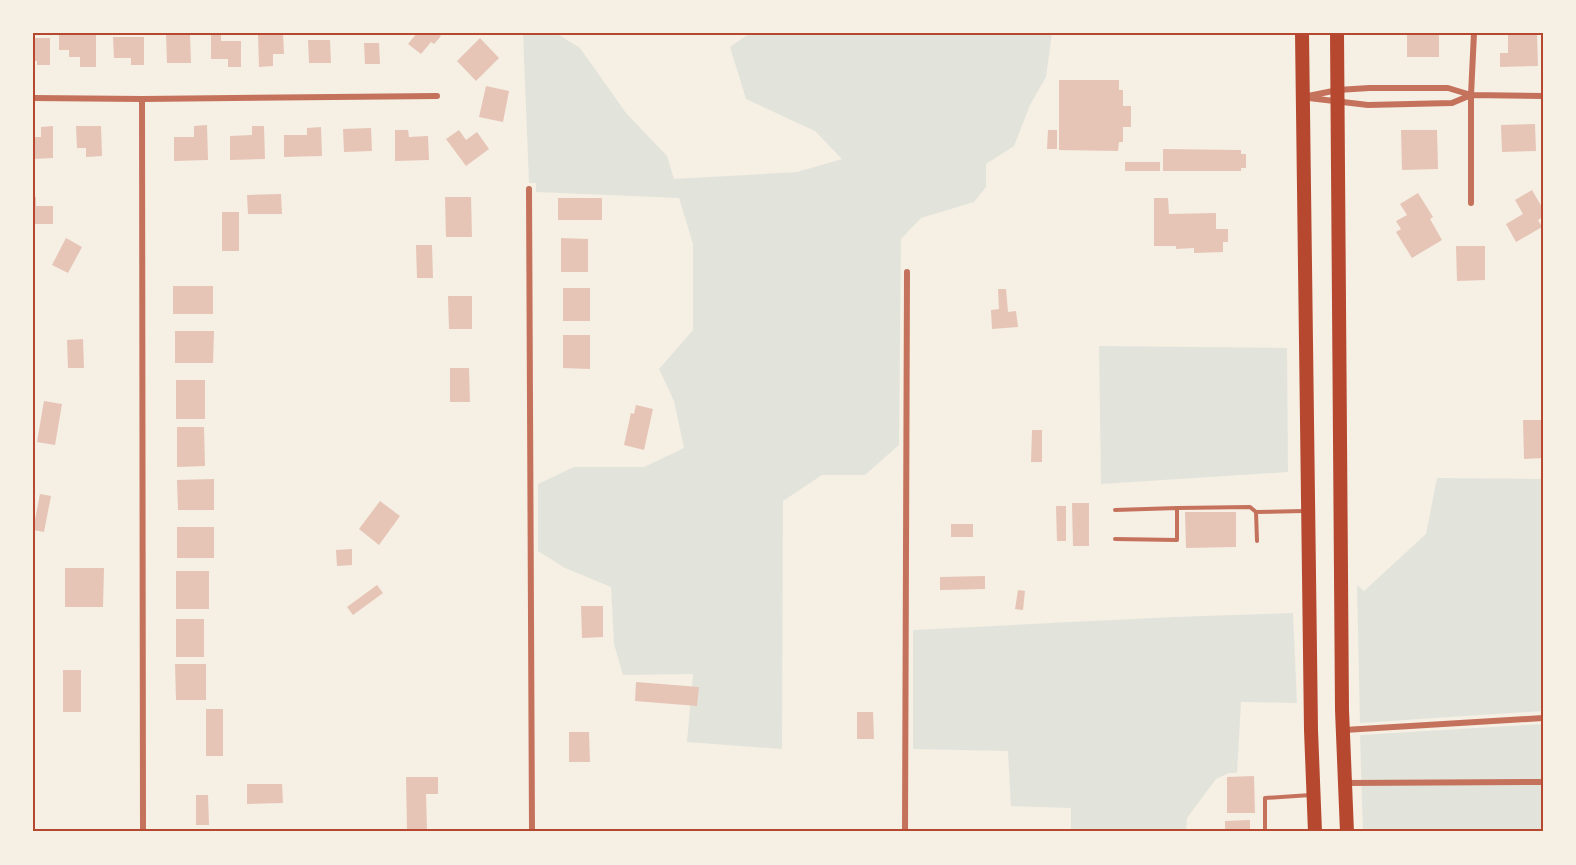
<svg xmlns="http://www.w3.org/2000/svg" width="1576" height="865" font-family="'Noto Serif',serif">
<style>
.green{fill:#e2e4dc}
.building{fill:#e6c5b7}
.lines{fill:none;stroke-linecap:round;stroke-linejoin:round}
.service{stroke:#c5725c;stroke-width:4}
.minor{stroke:#c5725c;stroke-width:6}
.trunk{stroke:#b5482f;stroke-width:14}
.neatline{fill:none;stroke:#b5482f;stroke-width:2}
</style>
<rect width="100%" height="100%" fill="#f6efe4"/>
<path class="green" d="M523 33H556L580 48 626 113 667 156 674 179 797 172 842 159 815 131 746 99 730 47 750 33H1052L1046 77 1030 105 1014 146 986 164V187L974 202 921 218 901 239 899 445 865 475H822L783 501 782 749 687 742 693 674 623 675 614 644 611 587 565 568 538 551V484L574 467H644L684 448 674 401 659 369 693 330V244L679 198 536 192V183H529Z
M1099 346 1287 348 1288 472 1101 484Z
M1437 478 1543 479V711L1360 723 1357 585 1364 591 1426 534Z
M1293 613 1297 703 1241 702 1237 773H1229L1216 779 1187 818 1186 832H1071V808L1011 806 1008 751 913 749V630L1173 617Z
M1543 724V832H1363L1360 735Z"/>
<path class="building" d="M59 33H96V67H80V57H69V50H59Z
M166 33H190L191 63H167Z
M211 33H221V41H241V67H228V59H211Z
M283 33 284 54H273V66L259 67 258 34Z
M417 33H437L441 36 434 44 431 42 421 54 408 44Z
M1407 33H1439V57H1407Z
M1508 33H1537L1538 66 1500 67V53H1508Z
M113 37H144V65H131V58H114Z
M33 38H50V65H37V61H33Z
M480 38 499 58 476 81 457 61Z
M308 40H330L331 63H309Z
M364 43H379L380 64H365Z
M1059 80H1119V90H1123V106H1131V127H1123V142H1119L1118 151 1059 150Z
M486 86 509 91 503 122 479 117Z
M1535 124 1536 151 1502 152 1501 125Z
M207 125 208 160 174 161V137H194V126Z
M53 126V158L33 159V137H41V127Z
M76 126H101L102 156 86 157V148H77Z
M252 126H264L265 159 230 160V136L252 135Z
M321 127 322 156 284 157V135H307V128Z
M371 128 372 151 344 152 343 129Z
M395 130H408L409 137 428 136 429 160 395 161Z
M459 130 466 140 477 132 489 149 466 166 446 139Z
M1048 130H1057V149H1047Z
M1401 130H1437L1438 169 1402 170Z
M1163 149 1241 150V154H1246V168H1241V171H1163Z
M1125 162H1160V171H1125Z
M1532 190 1543 209V217L1538 220 1542 227 1516 242 1506 224 1523 214 1515 200Z
M1418 193 1433 217 1430 219 1442 240 1412 258 1396 232 1401 229 1396 221 1407 215 1400 204Z
M281 194 282 214H248L247 195Z
M33 197H36V206H53V224H33Z
M445 197H471L472 237H446Z
M558 198H602V220H558Z
M1154 198H1168L1169 214 1216 213V229H1228V242H1223V252L1194 253V248L1176 249V246H1154Z
M222 212H239V251H222Z
M66 238 82 247 68 273 52 265Z
M561 238 588 239V272H561Z
M416 245H432L433 278H417Z
M1456 246H1485V280L1457 281Z
M173 286H213V314H173Z
M563 288H590V321H563Z
M998 289H1006L1008 312 1016 311 1018 327 992 329 991 310 999 309Z
M448 296H472V329H449Z
M175 331H214L213 363H175Z
M563 335H590V369L563 368Z
M83 339 84 368H68L67 340Z
M450 368H469L470 402H450Z
M176 380H205V419H176Z
M44 401 62 404 55 445 37 442Z
M636 405 653 409 644 450 624 445 631 413 634 414Z
M1523 420H1543V458L1524 459Z
M177 427H204L205 466 177 467Z
M1032 430H1042V462H1031Z
M214 479V510H178L177 480Z
M40 494 51 496 44 532 33 530Z
M380 501 400 516 379 545 359 529Z
M1072 503H1089V546H1073Z
M1056 506H1066V541H1057Z
M1185 512H1236V547L1186 548Z
M951 524H973V537H951Z
M177 527H214V558H177Z
M352 549V565L337 566 336 550Z
M65 568H104L103 607H65Z
M176 571H209V609H176Z
M985 576V589L940 590V577Z
M377 585 383 593 353 615 347 607Z
M1018 590 1025 591 1023 610 1015 609Z
M581 606H603V637L582 638Z
M176 619H204V657H176Z
M175 664H206V700H176Z
M63 670H81V712H63Z
M636 682 699 687 697 706 635 701Z
M206 709H223V756H206Z
M857 712H873L874 739H857Z
M569 732H589L590 762H569Z
M1254 776 1255 813H1227V777Z
M406 777H438V794H426L427 830 407 831Z
M247 784H282L283 803 247 804Z
M196 795H208L209 825H196Z
M1250 820V832H1225V821Z"/>
<g class="lines">
<path class="service" d="M1115 510 1177 508
M1115 539 1177 540V508L1250 507 1256 512
M1257 541 1256 512 1304 511
M1265 832V798L1311 795"/>
<path class="minor" d="M1303 97 1338 90 1369 88H1448L1471 95 1543 96
M33 98 142 99 437 96
M1309 98 1368 105 1452 103 1471 95
M142 99 143 832
M529 189 532 832
M1471 203V95L1474 33
M1344 730 1543 718
M1345 783 1543 782
M905 832 907 272"/>
<path class="trunk" d="M1302 33 1311 730 1315 832
M1337 33 1342 710 1347 832"/>
</g>
<rect width="1576" height="865" fill="none" stroke="#f6efe4" stroke-width="69"/>
<rect x="34" y="34" width="1508" height="796" class="neatline"/>
</svg>
